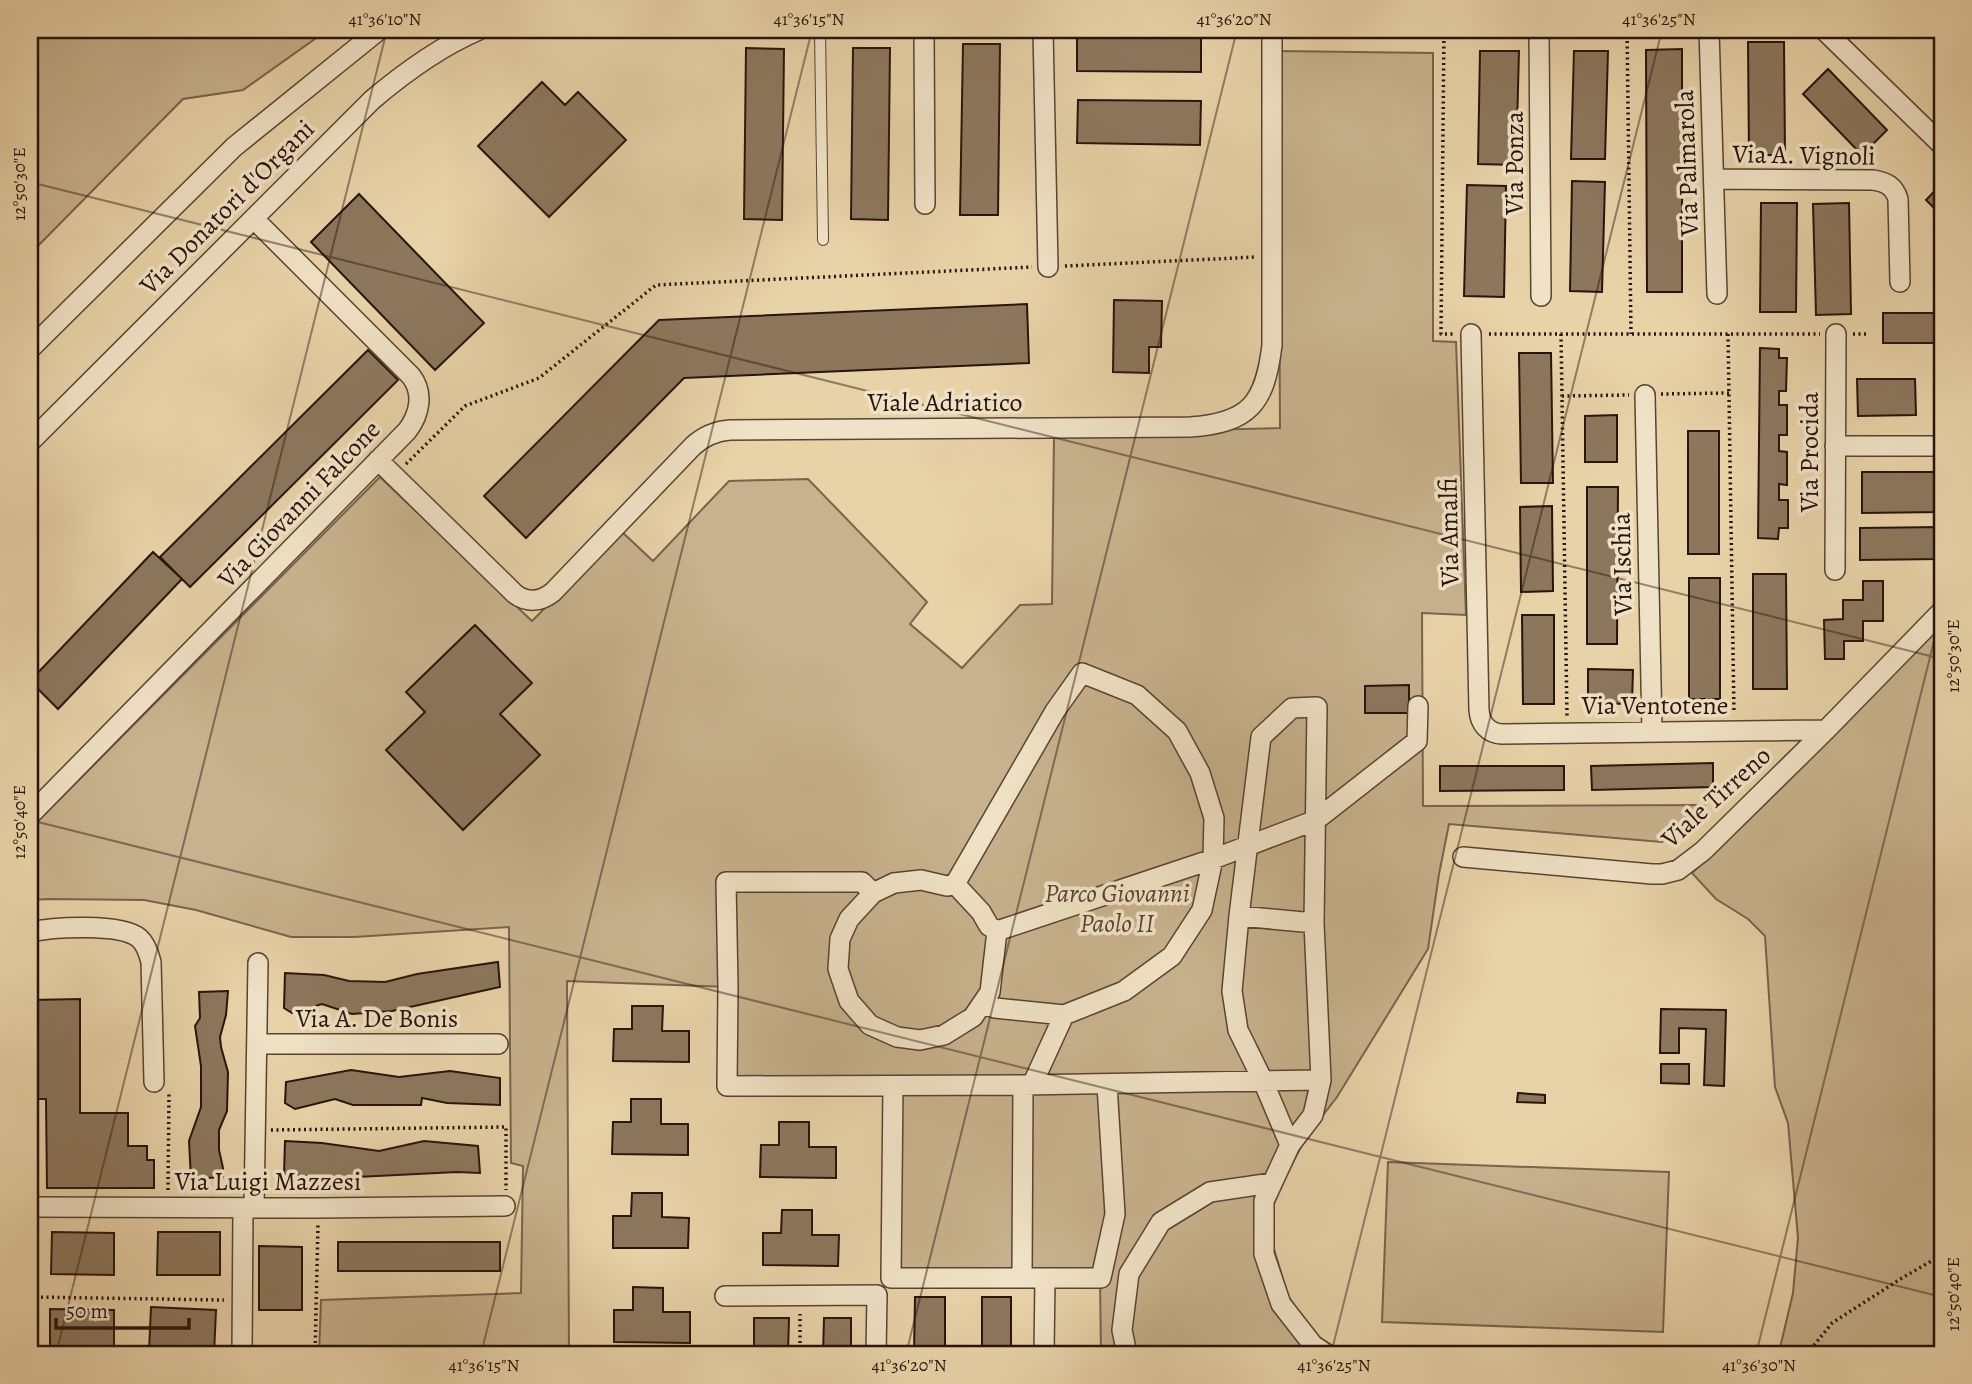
<svg xmlns="http://www.w3.org/2000/svg" width="1972" height="1384" font-family="Alegreya,serif">
<style>
.green{fill:#c7b28d;stroke:#78634c;stroke-width:2}
.building{fill:#8c775d;stroke:#28140b;stroke-width:2}
.lines{fill:none;stroke-linecap:round;stroke-linejoin:round}
.lane-casing{stroke:#584432;stroke-width:12}
.street-casing{stroke:#584432;stroke-width:22}
.path{stroke:#28140b;stroke-width:3.5;stroke-dasharray:2 3.5;stroke-linecap:butt}
.lane{stroke:#f0e2c6;stroke-width:10}
.street{stroke:#f0e2c6;stroke-width:19}
.ticks{fill:none;stroke:#28140b;stroke-width:2;stroke-opacity:0.45}
.labels{text-anchor:middle;dominant-baseline:central;stroke-width:7;stroke-linejoin:round;paint-order:stroke}
.street-label{font-size:26px;fill:#28140b;stroke:#f0e2c6}
.park-label{font-size:26px;font-style:italic;fill:#584332;stroke:#f0e2c6}
.neatline{fill:none;stroke:#28140b;stroke-width:2.5}
.ticks-label{font-size:18px;text-anchor:middle;fill:#28140b}
</style>
<rect width="100%" height="100%" fill="#e8d2a8"/>
<filter id="stains"><feTurbulence type="fractalNoise" baseFrequency=".00286" numOctaves="4"/><feColorMatrix values="0 0 0 0 .2 0 0 0 0 .09 0 0 0 0 .02 0 0 0 .5 -.17"/></filter>
<radialGradient id="worn" r=".72"><stop offset=".6" stop-color="#630" stop-opacity="0"/><stop offset="1" stop-color="#630" stop-opacity=".3"/></radialGradient>
<path class="green" d="M30 30H325L319 36 243 90 183 99 30 254Z
M1278 51 1433 53V341L1456 342 1466 615 1422 613 1423 806 1705 805 1662 842 1449 824 1439 874 1428 949 1337 1097 1307 1136 1281 1184 1273 1207 1274 1249 1288 1296 1314 1334 1346 1354H1101L1100 1278H891L893 1086H727L728 987 567 981 569 1354H319L321 1300 521 1293 523 1166 511 1163 509 927 354 937H291L196 910 144 900 50 899 30 900V829L380 477 532 621 621 531 653 561 729 481 808 479 927 602 910 624 962 668 1020 605 1052 604 1054 434 1280 428Z
M1942 619V1354H1777L1780 1348 1793 1293 1798 1238 1788 1123 1775 1087 1765 936 1748 919 1716 899 1692 873Z
M1388 1162 1669 1172 1663 1332 1382 1322Z"/>
<path class="building" d="M1077 30H1201V72L1077 71Z
M1748 42H1784L1785 155H1749Z
M963 44H1000L998 215H960Z
M746 48 784 49 782 220 744 219Z
M853 48H890L888 220 851 219Z
M1682 49V292H1647L1646 50Z
M1480 51H1519L1516 165 1478 164Z
M1574 51H1608L1605 159H1571Z
M1828 69 1887 130 1862 155 1803 94Z
M542 82 565 105 578 92 626 140 549 217 478 146Z
M1078 100 1201 101 1200 145 1077 143Z
M1572 181 1605 182 1602 292 1570 291Z
M1942 183V216L1926 200Z
M1467 185 1506 186 1504 297 1464 296Z
M359 194 484 323 435 370 311 242Z
M1761 203H1797L1796 312H1760Z
M1849 203 1851 314 1816 315 1813 204Z
M1114 300 1162 301 1161 347H1149V373L1113 372Z
M1027 304 1029 363 684 378 526 538 484 496 659 320Z
M1883 313H1942V343H1883Z
M1760 348 1779 349V358H1787L1786 391H1779V405H1787V435H1779V451L1787 452V485L1779 484V500H1788V528H1779L1778 539 1758 538Z
M368 350 398 380 190 587 160 557Z
M1519 353H1551L1553 483H1521Z
M1936 376H1942V412H1938Z
M1857 379H1915L1916 415 1858 416Z
M1617 415V462H1585V416Z
M1688 431H1719V554H1688Z
M1862 472H1942V512L1862 513Z
M1587 487H1618L1617 644H1587Z
M1552 506 1553 591 1521 592 1520 507Z
M1940 527V559L1860 560V528Z
M153 552 182 579 58 709 30 681Z
M1753 574H1786L1787 689H1753Z
M1689 578H1720V699H1689Z
M1863 581H1883V621H1863V641H1844V659H1825L1824 620 1843 619V600H1863Z
M1522 615H1554V704H1523Z
M475 625 532 683 500 714 540 755 463 830 386 750 425 712 406 692Z
M1588 669 1633 670 1632 704 1588 703Z
M1409 685V713H1365V686Z
M1713 763V787L1592 790 1591 766Z
M1440 766H1564V790L1440 791Z
M498 962 500 987 392 1011 352 1014 322 1004 292 1013 284 1008 285 973 324 975 349 981 385 982 417 974Z
M228 991 226 1015 220 1037 221 1047 228 1072 227 1111 219 1130V1150L223 1168V1177L191 1179 189 1141 201 1107V1066L195 1026 200 1018 199 992Z
M80 999V1113H128V1146H147V1160H154V1188H47L46 1099H30V1000Z
M632 1006H663L662 1031H689V1062L613 1061 614 1029H632Z
M1661 1009 1726 1010 1724 1086 1704 1085 1706 1029 1679 1028V1053H1660Z
M1661 1064H1689V1084L1661 1083Z
M351 1070 399 1077 450 1071 500 1078V1105L447 1103 422 1098 421 1105H353L335 1099 295 1109 285 1103 286 1082Z
M1518 1093 1545 1095V1103L1517 1102Z
M631 1099H661V1124H688V1155L612 1154 613 1122H631Z
M779 1122H809V1147H836V1178L760 1177 761 1145H779Z
M285 1141 322 1143 379 1151 424 1141 478 1146 480 1173 457 1172 337 1178 284 1175Z
M632 1193H662V1217L689 1218 688 1248H613V1216H631Z
M782 1210H812V1235H839L838 1266 763 1265V1233H781Z
M52 1232 114 1233V1275L51 1274Z
M158 1232H220V1275H157Z
M338 1242H500V1271H338Z
M259 1246 302 1247V1310H259Z
M633 1287 663 1288V1312H690V1343L614 1342V1310H633Z
M915 1297H945V1354H914Z
M982 1297H1011V1354H982Z
M151 1307 216 1310 214 1354 149 1351Z
M50 1309 114 1310V1353L50 1352Z
M754 1318H789L788 1354H754Z
M824 1318H851V1354H823Z"/>
<g class="lines">
<g class="lane-casing">
<path id="lane" d="M820 30 823 240"/>
</g>
<g class="street-casing">
<path id="street" d="M924 30 925 204
M1043 30 1048 267
M1539 30 1541 296
M1709 30 1717 294
M1824 30 1942 145
M1714 179 1873 180C1886 182 1894 186 1898 199L1900 282
M1471 334 1479 710C1480 724 1488 733 1502 734L1826 730
M30 349 234 147 379 30
M1645 395 1652 731
M30 442 372 100C405 72 439 47 479 30
M1835 446H1942
M378 460 515 594C527 603 541 602 553 592L693 446C704 436 716 431 730 430L1190 427C1249 423 1265 404 1272 345V30
M1835 570 1836 334
M30 815 407 431C420 414 424 393 411 376L254 219
M1463 857 1652 874H1662L1678 870 1703 851 1826 730 1942 611
M921 880 947 886 955 884 981 912 989 926 997 931 990 992 973 1017 944 1035 920 1040 897 1037 870 1025 849 1001 838 969 840 939 849 919 873 893 894 883Z
M955 884 1055 711 1082 673 1137 695 1177 731 1200 773 1214 818 1213 859 1202 910 1172 956 1124 991 1064 1015 995 1008 982 1004
M873 893 862 882H726L728 987 727 1086 1023 1085 1321 1080
M1239 916 1314 923
M997 931 1213 859 1316 820 1417 741 1418 706
M30 932C53 927 121 923 139 938 146 944 149 954 151 962L154 1082
M257 1044H498
M1032 1085 1064 1015
M893 1086 891 1278H1101L1115 1214 1107 1085
M1290 1145 1263 1081 1238 1030 1232 991 1239 916 1261 737 1292 708 1317 707 1314 923 1321 1080 1313 1115 1290 1145 1264 1201V1254L1281 1304 1313 1345 1326 1354
M30 1207 318 1208 505 1206
M254 1208 258 963
M1022 1278 1023 1085
M725 1296 877 1295 876 1354
M242 1354 243 1208
M1044 1354 1045 1278
M1127 1354 1122 1330 1129 1274 1161 1222 1210 1192 1272 1183"/>
</g>
<path class="path" d="M1444 30 1441 334H1453
M1627 30 1631 334
M1065 266 1256 257
M1489 334H1820
M1561 334 1567 717
M1728 334 1734 713
M1853 334H1867
M1661 394 1729 393
M1562 396 1629 395
M406 464 465 406 539 378 656 285 1032 267
M271 1130 506 1127V1190
M168 1190 169 1093
M30 1297 224 1300
M315 1354 318 1224
M800 1354V1314
M1807 1354 1832 1323 1902 1278 1942 1255"/>
<use href="#lane" class="lane"/>
<use href="#street" class="street"/>
</g>
<path class="ticks" d="M30 182 1942 659M30 820 1942 1297M56 1354 387 30M481 1354 812 30M906 1354 1237 30M1331 1354 1662 30M1756 1354 1942 609"/>
<g class="labels">
<g class="street-label">
<text transform="translate(1804 155) rotate(1)">Via A. Vignoli</text>
<text transform="translate(1514 163) rotate(-90)">Via Ponza</text>
<text transform="translate(1687 163) rotate(-92)">Via Palmarola</text>
<text transform="translate(227 207) rotate(-45)">Via Donatori d'Organi</text>
<text x="945" y="402">Viale Adriatico</text>
<text transform="translate(1809 452) rotate(-90)">Via Procida</text>
<text transform="translate(299 504) rotate(-46)">Via Giovanni Falcone</text>
<text transform="translate(1449 532) rotate(-91)">Via Amalfi</text>
<text transform="translate(1622 564) rotate(-91)">Via Ischia</text>
<text x="1655" y="705">Via Ventotene</text>
<text transform="translate(1716 797) rotate(-42)">Viale Tirreno</text>
<text x="377" y="1018">Via A. De Bonis</text>
<text x="268" y="1181">Via Luigi Mazzesi</text>
</g>
<g class="park-label">
<text x="1117" y="893">Parco Giovanni<tspan x="1117" dy="30">Paolo II</tspan></text>
</g>
</g>
<rect width="1972" height="1384" fill="none" stroke="#e8d2a8" stroke-width="77"/>
<path d="M56 1318v10h133v-10" fill="none" stroke="#28140b" stroke-width="3.5"/>
<text x="66" y="1318" font-size="21" fill="#28140b" stroke="#f0e2c6" stroke-width="5" paint-order="stroke">50 m</text>
<rect x="38" y="38" width="1896" height="1308" class="neatline"/>
<g class="ticks-label">
<text x="385" y="25">41°36'10"N</text>
<text x="809" y="25">41°36'15"N</text>
<text x="1234" y="25">41°36'20"N</text>
<text x="1659" y="25">41°36'25"N</text>
<text transform="translate(19 184) rotate(-90)" y="6">12°50'30"E</text>
<text transform="translate(1953 656) rotate(-90)" y="6">12°50'30"E</text>
<text transform="translate(19 822) rotate(-90)" y="6">12°50'40"E</text>
<text transform="translate(1953 1294) rotate(-90)" y="6">12°50'40"E</text>
<text x="484" y="1371">41°36'15"N</text>
<text x="909" y="1371">41°36'20"N</text>
<text x="1334" y="1371">41°36'25"N</text>
<text x="1759" y="1371">41°36'30"N</text>
</g>
<rect width="100%" height="100%" filter="url(#stains)"/>
<rect width="100%" height="100%" fill="url(#worn)"/>
</svg>
